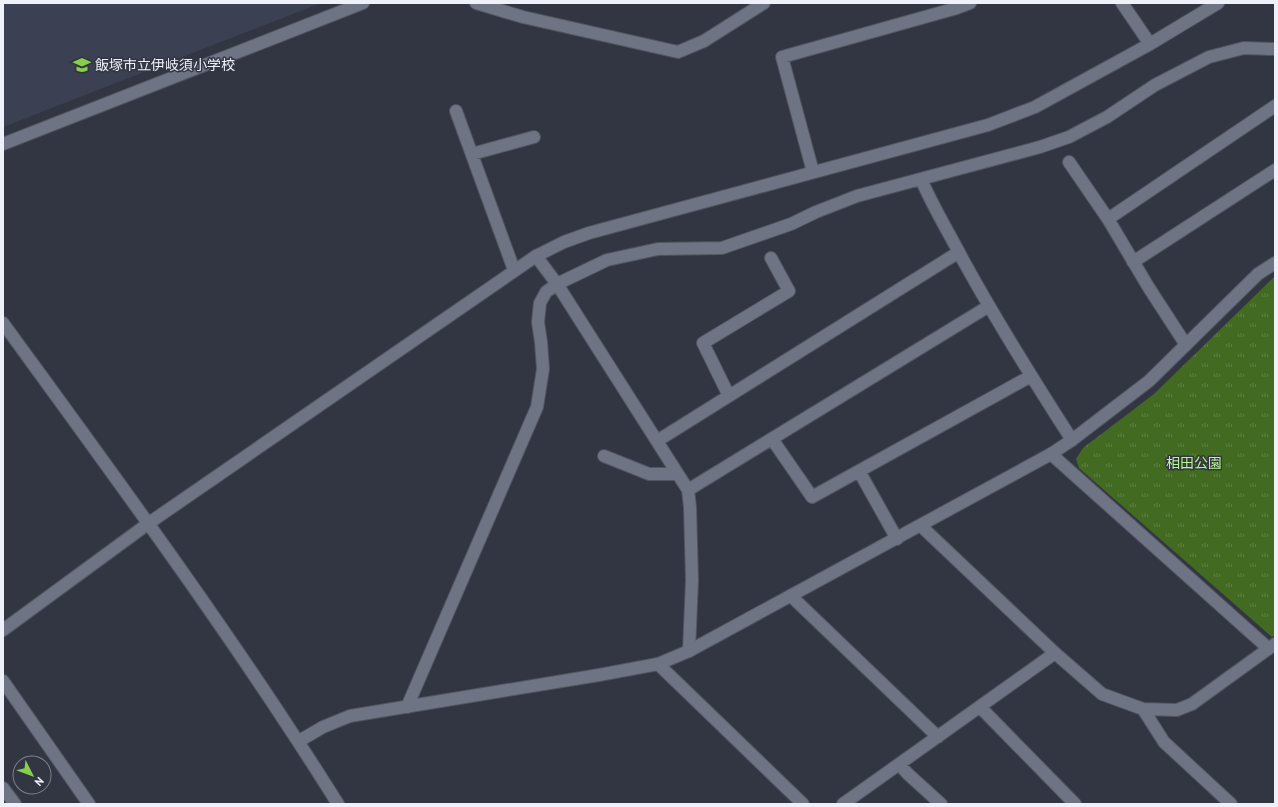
<svg xmlns="http://www.w3.org/2000/svg" width="1278" height="807" font-family="'PT Sans','Noto Sans JP',sans-serif">
<style>
.built{fill:#3b4153}
.park{fill:url(#park-tufts)}
.lines{fill:none;stroke-linecap:round;stroke-linejoin:round}
.minor-casing{stroke:#515560;stroke-width:14}
.tertiary-casing{stroke:#515560;stroke-width:14}
.minor{stroke:#6f7484;stroke-width:12}
.tertiary{stroke:#6f7484;stroke-width:12}
.labels{text-anchor:middle;dominant-baseline:central;stroke-width:3;stroke-linejoin:round;paint-order:stroke}
.poi-label{font-size:14px;fill:#eef1f9;stroke:#323643;text-anchor:start}
.park-label{font-size:14px;fill:#baf690;stroke:#323643}
</style>
<defs>
<pattern id="park-tufts" width="24" height="20" patternUnits="userSpaceOnUse"><rect width="24" height="20" fill="#436a21"/><path d="M3 7l-1-3M5 7V3M7 7l1-3M15 17l-1-3M17 17v-4M19 17l1-3" fill="none" stroke="#5e8042"/></pattern>
</defs>
<rect width="100%" height="100%" fill="#323643"/>
<path class="built" d="M3 3H321L3 127Z"/>
<path class="park" d="M1275 276V635L1272 637 1079 468 1076 459 1083 448 1154 394Z"/>
<g class="lines">
<g class="minor-casing">
<path id="minor" d="M476 3 523 17 678 52 704 41 764 3
M1122 3 1150 44
M456 111 514 270
M472 154 534 137
M1069 162 1108 219 1275 106
M813 172 782 57 957 8 970 3
M921 179C933 207 949 233 963 260 997 322 1034 381 1072 440
M1108 219 1149 288 1186 345
M536 256 557 284 688 490 690 507 692 580 689 651
M1133 262 1275 170
M729 396 703 343 789 291 771 258
M772 439 812 497 859 471
M657 441 959 252
M1051 454 1268 648
M604 456 649 474H678
M688 490 989 306
M921 526 1055 653 1102 694 1143 709 1177 710 1192 704 1275 644
M897 539 859 471 1031 376
M791 596 938 737
M658 664 803 804
M3 681 89 804
M407 707 537 407 543 369 541 342 538 322 540 303 546 292 557 284 607 260 658 249 722 248 791 224 816 212 857 196 1040 147 1069 137 1107 117 1155 85 1209 57 1244 48 1275 49
M980 707 1075 804
M1143 709 1164 742 1231 804
M899 764 908 774 941 804
M3 788 15 804
M843 804 1055 653"/>
</g>
<g class="tertiary-casing">
<path id="tertiary" d="M3 144 363 3
M3 323C118 481 234 638 338 804
M3 630 149 523 536 256 564 242 589 233 988 125 1035 107 1150 44 1218 3
M299 741 323 727 350 716 599 675 658 664 689 651 1051 454 1072 440 1149 381 1258 274 1275 263"/>
</g>
<use href="#minor" class="minor"/>
<use href="#tertiary" class="tertiary"/>
</g>
<defs>
<g id="school-bare" transform="scale(1.38)"><path d="M0-5L7-2L0 1L-7-2ZM-4 1L0 2.5L4 1V4Q0 6-4 4Z" fill="#87cf4a" stroke="#323643" stroke-width="2.5" paint-order="stroke"/></g>
</defs>
<g fill-rule="evenodd">
<use href="#school-bare" x="82" y="65"/>
</g>
<g class="labels">
<g class="poi-label">
<text x="95" y="65">飯塚市立伊岐須小学校</text>
</g>
<g class="park-label">
<text x="1194" y="463">相田公園</text>
</g>
</g>
<rect width="1278" height="807" fill="none" stroke="#eef1f9" stroke-width="8"/>
<g transform="translate(32 775) rotate(132)"><circle r="19" fill="#323643" stroke="#7d818c"/>
<path d="M0-3L7 15L0 10L-7 15Z" fill="#87cf4a"/>
<text y="-6" font-size="11" font-weight="bold" text-anchor="middle" fill="#eef1f9">N</text>
</g>
</svg>
